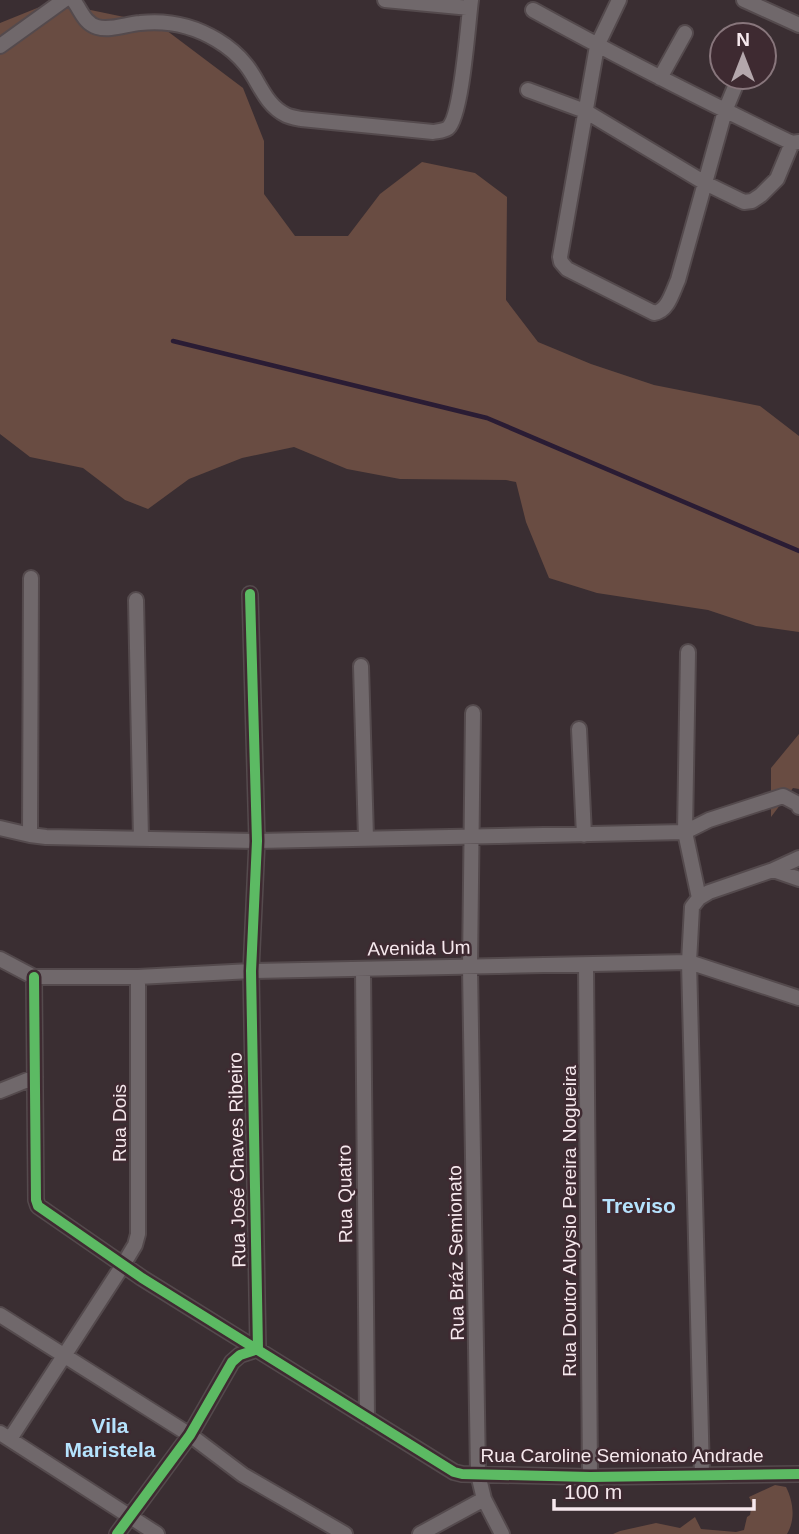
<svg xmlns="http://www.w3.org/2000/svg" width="799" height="1534" font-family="Arial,sans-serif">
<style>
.green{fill:#694c42}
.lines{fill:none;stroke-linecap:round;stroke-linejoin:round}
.stream{stroke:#2a1c34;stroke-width:4.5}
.street-casing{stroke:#544a4d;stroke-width:18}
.street{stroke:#70686b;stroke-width:14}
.cycleway-casing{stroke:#3e2a31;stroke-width:15}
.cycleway{stroke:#5cba63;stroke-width:10}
.labels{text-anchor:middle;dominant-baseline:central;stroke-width:5;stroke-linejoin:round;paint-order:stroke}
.street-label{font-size:19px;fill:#f6e8ed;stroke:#3e2a31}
.neighbourhood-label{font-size:21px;font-weight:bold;fill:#b5e2fd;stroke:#3e2a31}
</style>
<rect width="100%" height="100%" fill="#3a2e32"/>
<path class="green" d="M52 2 158 24 243 88 264 141V194L295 236H348L380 194 422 162 475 173 507 197 506 300 538 342 591 364 654 385 760 406 799 436V632L756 626 708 610 597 593 549 578 526 522 516 482 506 480 400 479 347 469 294 447 242 458 189 479 148 509 125 500 83 468 30 457 0 434V23Z
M799 734V789L793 788 771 817V768Z
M775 1485 786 1487C793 1501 796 1519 787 1534H613L620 1531 656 1523 680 1528 695 1517 701 1529 736 1532 744 1530 747 1517 750 1515 752 1503 749 1497Z"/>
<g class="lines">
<path class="stream" d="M173 341 487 418 799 551"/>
<g class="street-casing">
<path id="street" d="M73 0C81 10 84 23 97 27 110 31 127 24 140 23 167 20 194 26 217 40 227 46 239 56 246 65 259 81 265 105 286 115 290 117 296 118 301 119L433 132C438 131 444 131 448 128 462 116 468 22 471 0
M385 0 470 8
M619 0 597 46 560 257 561 262 567 269 654 313C668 311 672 293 678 280L725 111 739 77
M744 0 799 25
M533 10C618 57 705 101 792 143L799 142
M0 46 64 0
M660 78 685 33
M528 90 585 111 705 183 744 202 752 201 761 195 777 179 792 143
M136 600 141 839
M688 652 685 832 699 898
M361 666 366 838
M473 713 470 967 478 1474 484 1499 502 1534
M579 729 584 835
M0 828 30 835 46 837 257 841 685 832 709 820 783 796 798 804 799 807
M30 835 31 578
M773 870 799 879
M0 959 34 977H138L251 971 689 962 799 998
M586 965 590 1477
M363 969 367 1418
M34 977 36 1200 38 1206 142 1278 454 1472 462 1474 590 1477 799 1474
M0 1091 35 1077
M0 1315 190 1435 243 1475 345 1534
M0 1433 157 1534
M10 1439 123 1265 135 1245 138 1234V977
M702 1475 689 962 692 907 699 898 709 892 773 870 799 858
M117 1534 190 1435 232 1362 240 1355 258 1349 251 971 257 841 250 594
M420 1534 484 1499"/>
</g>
<use href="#street" class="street"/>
<g class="cycleway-casing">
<path id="cycleway" d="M34 977 36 1200 38 1206 142 1278 454 1472 462 1474 590 1477 799 1474
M117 1534 190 1435 232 1362 240 1355 258 1349 251 971 257 841 250 594"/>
</g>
<use href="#cycleway" class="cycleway"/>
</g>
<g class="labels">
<g class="street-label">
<text transform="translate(419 948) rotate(-1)">Avenida Um</text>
<text transform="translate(119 1123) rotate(-90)">Rua Dois</text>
<text transform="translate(237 1160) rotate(-91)">Rua José Chaves Ribeiro</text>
<text transform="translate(345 1194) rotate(-91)">Rua Quatro</text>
<text transform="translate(569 1221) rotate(-90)">Rua Doutor Aloysio Pereira Nogueira</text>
<text transform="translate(456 1253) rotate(-91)">Rua Bráz Semionato</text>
<text x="622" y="1455">Rua Caroline Semionato Andrade</text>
</g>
<g class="neighbourhood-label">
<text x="639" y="1205">Treviso</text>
<text x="110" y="1425">Vila<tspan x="110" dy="24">Maristela</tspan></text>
</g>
</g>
<g transform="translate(743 56)"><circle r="33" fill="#3e2a31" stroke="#88767c" stroke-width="2"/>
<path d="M0-5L12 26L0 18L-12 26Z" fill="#b4a7ac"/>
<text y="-10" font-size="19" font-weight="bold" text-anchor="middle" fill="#f6e8ed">N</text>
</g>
<path d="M554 1499v10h200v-10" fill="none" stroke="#f6e8ed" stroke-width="3.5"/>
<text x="564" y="1499" font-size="21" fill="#f6e8ed" stroke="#3e2a31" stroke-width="5" paint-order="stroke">100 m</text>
</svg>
